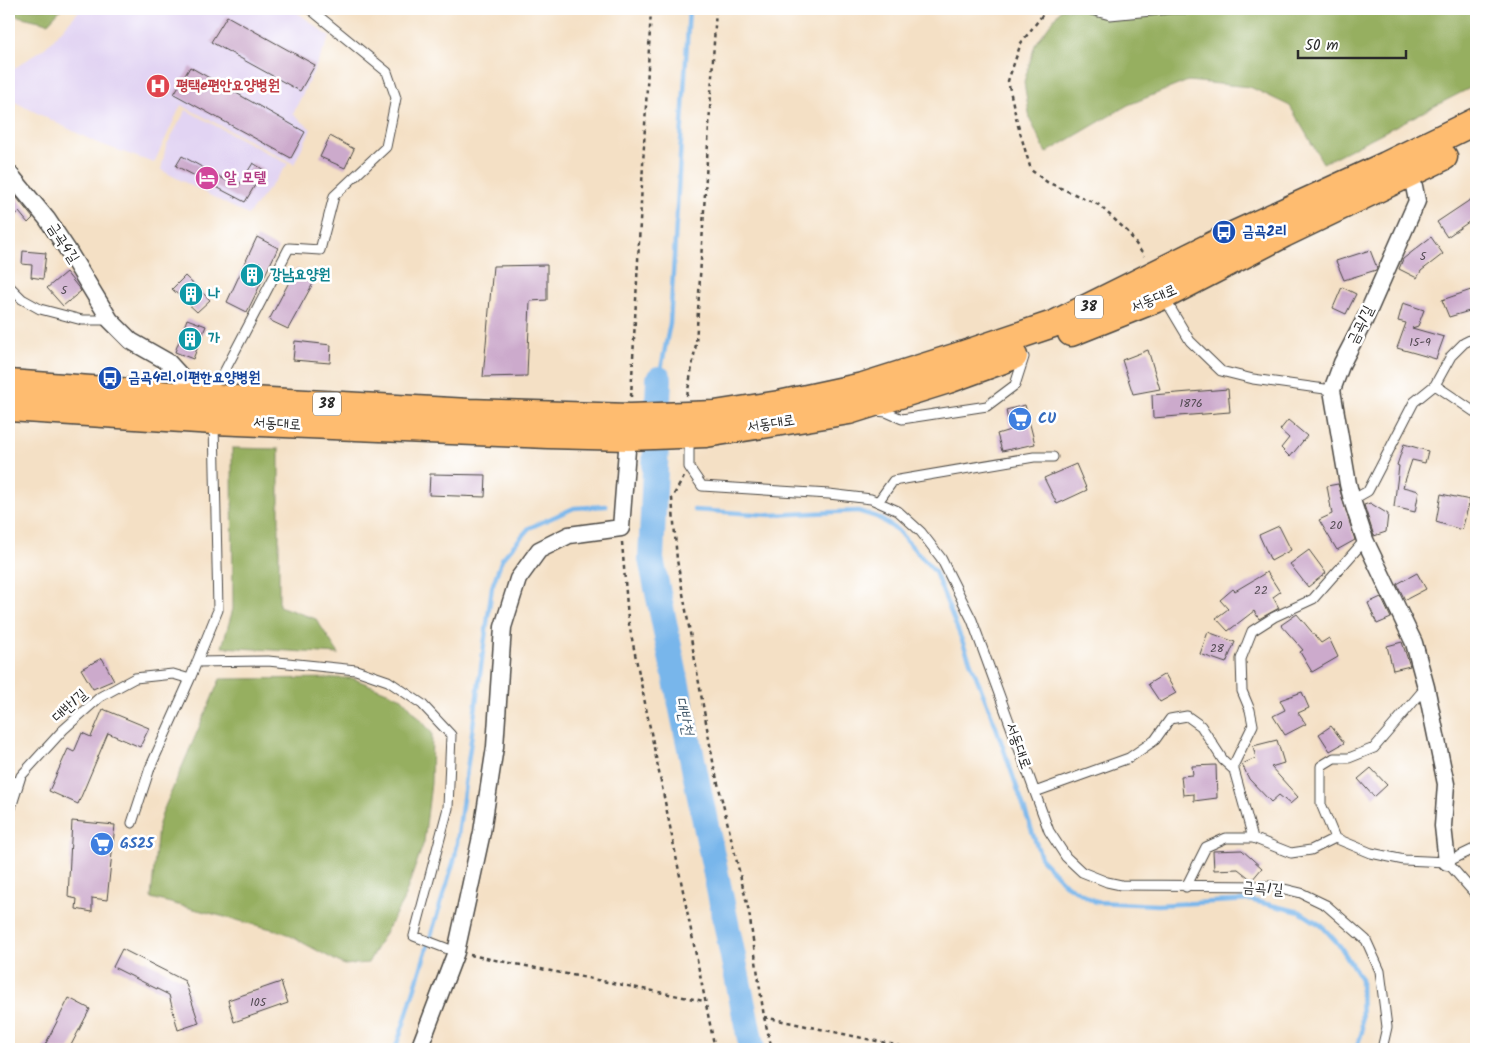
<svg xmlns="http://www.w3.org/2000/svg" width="1485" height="1058" font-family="Kalam,'Poor Story',sans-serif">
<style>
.built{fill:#e2d4f3}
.forest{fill:#96af60;stroke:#606d46}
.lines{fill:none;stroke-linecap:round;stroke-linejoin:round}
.stream{stroke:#78b6eb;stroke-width:4.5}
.river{stroke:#78b6eb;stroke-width:26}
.building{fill:#cac}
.lane-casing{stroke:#494642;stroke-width:11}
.street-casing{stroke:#494642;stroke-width:19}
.primary-casing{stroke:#494642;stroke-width:29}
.path{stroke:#494642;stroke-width:2.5;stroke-dasharray:4 4;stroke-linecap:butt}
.lane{stroke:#fff;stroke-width:9}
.street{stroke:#fff;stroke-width:16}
.primary{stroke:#febc70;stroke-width:26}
.labels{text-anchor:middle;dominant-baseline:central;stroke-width:5;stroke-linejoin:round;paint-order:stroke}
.number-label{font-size:12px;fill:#534b53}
.shield{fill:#fff;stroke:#6b6b6b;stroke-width:1}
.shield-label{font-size:14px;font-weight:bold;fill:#2b2b2b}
.health-label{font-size:15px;font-weight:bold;fill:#be3a42;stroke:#fff;text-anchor:start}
.hotel-label{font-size:15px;font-weight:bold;fill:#b23c85;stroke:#fff;text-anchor:start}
.transit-label{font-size:15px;font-weight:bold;fill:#164399;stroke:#fff;text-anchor:start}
.street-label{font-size:15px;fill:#2b2b2b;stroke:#fff}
.culture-label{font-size:15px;font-weight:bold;fill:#0d838f;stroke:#fff;text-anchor:start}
.shop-label{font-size:15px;font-weight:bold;fill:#366cbe;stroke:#fff;text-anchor:start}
.water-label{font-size:16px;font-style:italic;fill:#465c6e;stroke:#fff}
</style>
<rect width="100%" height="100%" fill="#fff"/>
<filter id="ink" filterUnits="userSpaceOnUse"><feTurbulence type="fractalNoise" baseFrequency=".02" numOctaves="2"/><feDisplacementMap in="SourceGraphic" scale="10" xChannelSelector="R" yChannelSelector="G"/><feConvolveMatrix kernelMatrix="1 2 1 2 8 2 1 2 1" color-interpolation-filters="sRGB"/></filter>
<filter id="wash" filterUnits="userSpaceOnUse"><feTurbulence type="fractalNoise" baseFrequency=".0096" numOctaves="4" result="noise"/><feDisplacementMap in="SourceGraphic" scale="20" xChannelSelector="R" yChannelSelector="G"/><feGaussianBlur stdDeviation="1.12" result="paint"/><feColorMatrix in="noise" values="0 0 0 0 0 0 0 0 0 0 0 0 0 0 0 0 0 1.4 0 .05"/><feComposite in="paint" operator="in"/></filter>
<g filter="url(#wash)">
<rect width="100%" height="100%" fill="#f4e0c5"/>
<path class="built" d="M81 9H290L301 15 330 37 293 114 311 129 294 164 181 105 154 163 95 142 9 99V72L46 47Z
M186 110 288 164 248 215 161 170 166 146Z"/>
<path class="forest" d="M9 9H61L48 23 9 14Z
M1061 9H1476V85L1323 163 1290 106 1250 87 1188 81 1128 105 1046 153 1030 119 1024 82 1035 45Z
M232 448 279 449V606L316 619 339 654 222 647 233 609Z
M352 678 402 698 432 733 431 783 424 842 403 901 368 963 344 965 283 932 151 898 158 827 163 811 220 679Z"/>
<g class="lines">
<path class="stream" d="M659 379 670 323 689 9
M694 510 771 515 858 511 877 517 897 530 935 572 995 724 1042 860 1065 884 1096 902 1157 905 1250 900 1300 912 1322 926 1340 946 1361 979 1362 1032 1356 1049
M395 1049 403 1026 455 857 492 587 502 559 529 528 574 508 606 506"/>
<path class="river" d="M659 379 651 559 752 1049"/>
</g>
<g id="blocks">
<path class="building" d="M227 16 315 65 300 91 211 42Z
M190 67 305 132 291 158 174 94Z
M330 136 354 149 345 168 320 157Z
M182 156 238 187 253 163 264 170 245 202 176 166Z
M9 188 33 218 28 223 19 212 9 220Z
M1476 196V217L1447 237 1437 222Z
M257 237 278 248 247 312 227 302Z
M1431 237 1443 254 1421 271 1417 278 1399 269 1403 259Z
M1370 250 1377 268 1376 270 1344 280 1336 261Z
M23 251 46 253 43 279 31 277 32 265 22 264Z
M547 265V300L530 301 527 376 483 377 493 266Z
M296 269 316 278 288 329 269 320Z
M66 272 81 291 63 306 47 288Z
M185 276 210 300 197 312 172 289Z
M1342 287 1356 294 1346 314 1333 308Z
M1471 290 1476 304V309L1449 317 1442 300Z
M1403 303 1424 310 1418 326 1412 328 1444 337 1436 359 1397 348 1406 323 1398 321Z
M187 319 206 326 193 359 175 352Z
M295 341 331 345 330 363 293 360Z
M1148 350 1160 389 1133 394 1122 360Z
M1228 389 1230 412 1153 418 1152 395Z
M1025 405 1035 444 1002 451 997 434 1010 430 1006 410Z
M1288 420 1307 436 1290 457 1281 448 1289 438 1280 430Z
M1404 444 1428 451 1425 463 1412 460 1403 487 1419 491 1415 512 1394 507 1399 466 1397 465Z
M1076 464 1087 490 1057 504 1044 478Z
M430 474 486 475 485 497 429 495Z
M1338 484 1355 540 1337 550 1319 520 1332 514 1327 486Z
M1441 494 1470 500 1462 530 1436 522Z
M1370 503 1388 514 1386 532 1374 536 1364 505Z
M1279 526 1291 550 1271 561 1259 535Z
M1309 550 1326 573 1308 587 1290 564Z
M1267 572 1280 592 1273 597 1279 608 1259 619 1254 611 1228 631 1216 618 1228 609 1220 600 1233 589 1235 591Z
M1417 573 1426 589 1405 600 1397 584Z
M1381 597 1391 618 1377 624 1368 603Z
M1297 614 1321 643 1329 638 1338 657 1312 672 1300 652 1303 650 1281 625Z
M1208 632 1235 642 1226 663 1200 654Z
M1402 642 1410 666 1393 670 1387 646Z
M102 658 114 680 93 689 81 669Z
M1165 674 1176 693 1160 702 1148 684Z
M1302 692 1309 708 1298 713 1306 724 1285 735 1273 716 1285 710 1280 700Z
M103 709 149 728 140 747 108 733 78 804 49 791 68 749 74 752 82 733 91 737Z
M1331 726 1344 743 1330 751 1319 734Z
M1277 740 1284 763 1271 767 1298 797 1290 804 1279 795 1271 802 1249 779 1242 764 1256 758 1253 746Z
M1216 765 1217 798 1194 801V794L1183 795 1181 776 1193 775 1192 766Z
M1371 768 1387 785 1374 797 1358 779Z
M72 821 115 825 107 900 92 898V912L76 909 77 899 68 897Z
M1242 850 1262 868 1252 880 1238 869 1214 870 1213 851Z
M122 949 185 981 199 1023 178 1030 169 995 113 967Z
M281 982 288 1003 234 1022 228 1000Z
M69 998 90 1009 69 1049H43Z"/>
</g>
</g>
<g filter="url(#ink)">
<use href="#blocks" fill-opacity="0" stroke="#494642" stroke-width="1"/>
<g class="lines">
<g class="lane-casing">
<path id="lane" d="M1087 9 1110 15 1171 9H1228
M9 286 22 299 40 309 82 320H110
M1165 299 1190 341 1221 371 1253 379 1332 390
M1435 385 1476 413
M204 393 222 376 289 248 320 250 334 196 386 147 396 98 387 72 310 9
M876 411 886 412 902 419 987 406 1015 385 1024 357
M689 437V467L702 486 829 494 871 499 898 511 921 532 941 558 972 620 1049 831 1066 857 1082 872 1107 882 1121 885 1272 886 1301 893 1326 905 1366 940 1380 971 1387 1027 1382 1049
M1352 500 1368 491 1414 402 1435 385 1451 356 1464 343 1476 337
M878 502 893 481 1034 457H1053
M197 662 268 661 356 670 388 681 422 704 451 735 448 808 414 936 456 952
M9 781 19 782
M1035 792 1129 758 1155 740 1170 719 1187 716 1201 726 1223 760 1234 770
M9 814 21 776 63 730 100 697 135 678 173 674 190 679
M132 823 150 768 190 679 218 610 214 423
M1253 838 1234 770V764L1253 725 1250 710 1242 691 1241 659 1252 631 1274 617 1313 599 1365 540
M1335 838 1321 804V766L1334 758H1349L1374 748 1426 687
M1447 862 1476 895
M1186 887 1206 847 1226 838H1253L1291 853 1311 850 1335 838 1371 853 1404 860 1447 862 1476 848"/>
</g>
<g class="street-casing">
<path id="street" d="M1403 168 1414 186 1417 201 1365 319 1342 363 1332 390 1348 484 1352 500 1365 540 1414 643 1426 687 1446 784 1443 826 1447 862
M9 173 47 219 67 249 110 320 131 341 168 362 200 397
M419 1049 456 952 482 832 495 747 503 627 518 579 539 550 569 535 621 528 628 437"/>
</g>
<g class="primary-casing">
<path id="primary" d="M1071 333 1164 296 1284 234 1444 157
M9 383 200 397 469 412 630 417 715 414 779 404 863 386 961 355 1056 323 1233 235 1386 165 1476 121
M9 408 214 421 548 435 628 437 706 434 849 411 948 380 1014 356"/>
</g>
<path class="path" d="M1047 9 1021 43 1008 81 1017 122 1031 170 1047 182 1099 205 1128 232 1144 256
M687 396 696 344 716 9
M631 397 651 9
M684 477 672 498 677 560 714 767 749 912 764 1017 772 1049
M622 542 628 619 715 1049
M470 955 704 1001
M764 1017 914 1049"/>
<use href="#lane" class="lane"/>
<use href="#street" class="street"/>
<use href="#primary" class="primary"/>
</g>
</g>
<defs>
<g id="hospital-disc" transform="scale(1.25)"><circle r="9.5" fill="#e0444e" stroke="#fff"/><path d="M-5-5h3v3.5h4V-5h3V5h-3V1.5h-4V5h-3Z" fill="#fff"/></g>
<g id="hotel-disc" transform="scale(1.25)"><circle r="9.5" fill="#d1479c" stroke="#fff"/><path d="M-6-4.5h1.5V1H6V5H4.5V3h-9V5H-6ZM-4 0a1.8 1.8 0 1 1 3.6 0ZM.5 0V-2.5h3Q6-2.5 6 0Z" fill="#fff"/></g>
<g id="bus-disc" transform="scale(1.25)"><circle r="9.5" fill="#1a4fb4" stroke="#fff"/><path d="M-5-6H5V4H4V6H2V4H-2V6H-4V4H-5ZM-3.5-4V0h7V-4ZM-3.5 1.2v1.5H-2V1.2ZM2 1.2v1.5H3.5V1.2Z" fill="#fff"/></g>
<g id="building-disc" transform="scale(1.25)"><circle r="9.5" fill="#0f9aa8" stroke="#fff"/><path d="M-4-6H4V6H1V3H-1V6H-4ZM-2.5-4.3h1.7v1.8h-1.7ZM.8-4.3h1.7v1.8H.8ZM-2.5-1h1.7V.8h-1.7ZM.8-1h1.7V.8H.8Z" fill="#fff"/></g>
<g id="supermarket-disc" transform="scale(1.25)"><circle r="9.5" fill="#3f7fe0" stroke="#fff"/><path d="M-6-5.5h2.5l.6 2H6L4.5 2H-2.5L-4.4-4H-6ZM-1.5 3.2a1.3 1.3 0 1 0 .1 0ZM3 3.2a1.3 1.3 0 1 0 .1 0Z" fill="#fff"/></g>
</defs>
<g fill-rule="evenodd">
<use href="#hospital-disc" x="158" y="86"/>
<use href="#hotel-disc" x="207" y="178"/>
<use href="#bus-disc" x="1224" y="232"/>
<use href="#building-disc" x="252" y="275"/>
<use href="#building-disc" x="191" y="294"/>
<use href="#building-disc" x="190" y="339"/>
<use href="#bus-disc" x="110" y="378"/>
<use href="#supermarket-disc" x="1020" y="419"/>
<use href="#supermarket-disc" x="102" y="844"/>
</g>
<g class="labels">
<g class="number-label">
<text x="1423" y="256">5</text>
<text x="64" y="290">5</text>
<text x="1420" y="342">15-9</text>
<text x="1191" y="403">1876</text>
<text x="1336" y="525">20</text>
<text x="1261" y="590">22</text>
<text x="1217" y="648">28</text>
<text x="258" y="1002">105</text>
</g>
<g class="shield">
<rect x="1075" y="295.5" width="28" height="23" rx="4"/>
<rect x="313" y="392.5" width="28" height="23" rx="4"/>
</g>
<g class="shield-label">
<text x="1089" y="307">38</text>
<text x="327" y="404">38</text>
</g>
<g class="health-label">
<text x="176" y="86">평택e편안요양병원</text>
</g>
<g class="hotel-label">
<text x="224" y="178">알 모텔</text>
</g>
<g class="transit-label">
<text x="1242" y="232">금곡2리</text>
<text x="128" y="378">금곡4리.이편한요양병원</text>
</g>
<g class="street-label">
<text transform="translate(63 243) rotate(57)">금곡4길</text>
<text transform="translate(1154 299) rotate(-24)">서동대로</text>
<text transform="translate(1361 325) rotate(-64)">금곡1길</text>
<text transform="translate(277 424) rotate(3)">서동대로</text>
<text transform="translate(771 424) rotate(-9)">서동대로</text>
<text transform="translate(70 706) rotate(-42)">대반1길</text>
<text transform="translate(1018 746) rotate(70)">서동대로</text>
<text transform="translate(1263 889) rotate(4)">금곡1길</text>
</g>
<g class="culture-label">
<text x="270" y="275">강남요양원</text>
<text x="208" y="294">나</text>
<text x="208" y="339">가</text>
</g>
<g class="shop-label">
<text x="1038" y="419">CU</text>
<text x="120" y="844">GS25</text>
</g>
<g class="water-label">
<text transform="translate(684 716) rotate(78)">대반천</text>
</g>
</g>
<rect width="1485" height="1058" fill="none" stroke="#fff" stroke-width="30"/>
<path d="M1298 50v8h108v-8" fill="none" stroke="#2b2b2b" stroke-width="2.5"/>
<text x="1305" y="50" font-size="15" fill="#2b2b2b" stroke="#ffffff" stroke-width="4" paint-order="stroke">50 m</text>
</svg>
